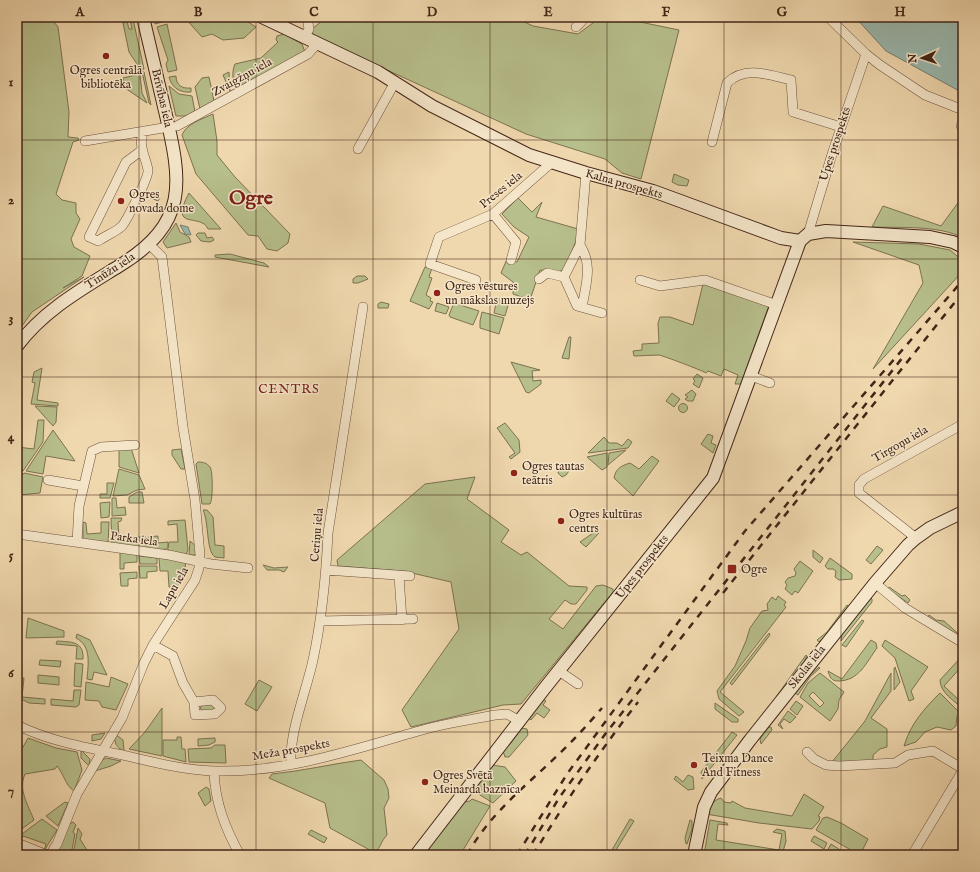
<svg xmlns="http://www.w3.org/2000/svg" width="980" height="872" font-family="'IM FELL English',serif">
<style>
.green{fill:#b7bf8c;stroke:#7d7252;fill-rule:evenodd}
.water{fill:#9ab9af;stroke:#777e73}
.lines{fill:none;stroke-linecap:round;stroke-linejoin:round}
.minor-casing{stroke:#6e523e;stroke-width:10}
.secondary-casing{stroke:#432618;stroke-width:14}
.minor{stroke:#f5e6ca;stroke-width:9}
.secondary{stroke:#f5e6ca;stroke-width:12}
.rail{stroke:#432618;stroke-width:2.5;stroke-dasharray:7 7;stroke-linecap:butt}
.grid{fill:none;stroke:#432618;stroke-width:1;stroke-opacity:0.55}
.poi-dot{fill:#8f2418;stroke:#f5e6ca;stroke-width:1.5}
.labels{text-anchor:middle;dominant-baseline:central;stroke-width:3;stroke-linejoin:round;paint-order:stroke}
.poi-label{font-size:12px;fill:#432618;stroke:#f5e6ca;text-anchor:start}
.street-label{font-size:12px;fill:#432618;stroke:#f5e6ca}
.neighbourhood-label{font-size:13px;letter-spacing:1px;fill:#7a1f14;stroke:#f5e6ca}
.town-label{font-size:20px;font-weight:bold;fill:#7a1f14;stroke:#f5e6ca}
.neatline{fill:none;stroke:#432618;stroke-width:1.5}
.grid-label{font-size:13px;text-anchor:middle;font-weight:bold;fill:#432618}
</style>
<rect width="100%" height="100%" fill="#f0d8ae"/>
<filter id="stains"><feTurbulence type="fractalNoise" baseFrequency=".005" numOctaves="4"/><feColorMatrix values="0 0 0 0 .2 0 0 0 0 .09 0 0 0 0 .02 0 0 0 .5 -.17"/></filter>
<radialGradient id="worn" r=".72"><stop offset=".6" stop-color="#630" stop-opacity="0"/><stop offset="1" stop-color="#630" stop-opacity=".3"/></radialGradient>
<path class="green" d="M23 17H50L58 27 69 112 68 137 78 138 79 140 73 142 56 194 62 200 76 203V213L80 219 71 239 74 247 90 256 82 276 63 288 84 277 32 312 17 333V24Z
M153 17H180L155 24Z
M184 17H240L256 27 244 38 223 40 212 34 202 37Z
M327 17H514L533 26 578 34 601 17H616L679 30 641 179 622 173 605 159 526 134 307 33Z
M653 17H681L680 22Z
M133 19 144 69 141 70 129 52 123 23 127 21 129 29H132L130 20Z
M167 24 177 70 168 72 166 64 168 60 157 27Z
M284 34 302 44 305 52 237 91C233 81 231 74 235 64L261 58 278 42 276 40 277 36Z
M142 72H144L151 105 149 103Z
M229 72 230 91 223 75Z
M140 74 142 93 147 103 125 88 123 78Z
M176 76C176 85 182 89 191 88V92C180 93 172 88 169 77Z
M209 77 214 101 200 109 195 87 202 78Z
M169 86 179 94 192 96 195 112 187 116H176Z
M213 114 217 141V155L235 177 290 234 288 243 277 251 267 249 258 236 248 235 196 174 182 135C186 124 202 119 213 114Z
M674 174 689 180 687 186 678 185 672 182Z
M147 191 160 198 158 201 151 198H143Z
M189 193 221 229H208C201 212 168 232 189 193Z
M963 196V238C940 225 899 228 872 227L883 206 941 226Z
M518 198 532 212 542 202 536 217 578 229 579 233 565 269 556 273 540 270 530 300 513 294V282L501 273 507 259 517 262 529 237 514 227 502 214Z
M176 223 180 232 189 237 191 242 167 248 163 242Z
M198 233H205L207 238 212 237 214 240 210 242 201 241 196 235Z
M853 242 919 244 950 250 963 261V271L873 369 923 283 919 265Z
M230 254 264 263 269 267 215 257V255Z
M425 267 432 268 429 277 432 278 426 295 431 298 430 301 433 302 429 309 410 301Z
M357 276H365L368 279 358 283H353V279Z
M703 284 769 305 741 384H735L738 375 724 369 721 376 708 371 706 373C701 370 664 356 659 355 651 355 642 356 634 356L633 351 642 350V344L659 343 658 323 660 317H670L693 325Z
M497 298 509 302 505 316 494 313Z
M381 302 389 304 388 308H378V304Z
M437 303 449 307 446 314 435 311Z
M454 303 479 311 473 325 450 317 449 315Z
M482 312 504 318 499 334 480 328V321Z
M569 337H571L569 359 562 358Z
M511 362 540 370 532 371 533 381 541 380V384L529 393 526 392Z
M42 368 37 400 58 403V406L31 404 35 383 32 382 34 372Z
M697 374 703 378 699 388 693 384 695 381 693 379Z
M692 390 696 394 693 401H688L685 399 688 397 685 395Z
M672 393 680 399 674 407 666 401Z
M678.5 408a4.5 4.5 0 1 1 9 0a4.5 4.5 0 1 1-9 0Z
M35 406 57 407 56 422 53 426Z
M38 420H44L43 442 23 471 17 469V447L34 449Z
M505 423 519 440 520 452 511 459 509 457 515 453 497 428Z
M53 430 75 461 46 456 43 474 26 471Z
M708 434 713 436 711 443 716 445 713 453 701 444Z
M604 437 609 443H617L622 446 628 439 632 442 628 448 588 453Z
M119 448H131L139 473 119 467Z
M181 449 185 469H181L172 455V450Z
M626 450 608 465 609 453Z
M607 453V467L602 470 587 457Z
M652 456 659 461 633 496 614 478C616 468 621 466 630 463L639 469Z
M198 462C203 462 207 463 210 467 213 471 213 500 210 504H202L196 464Z
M561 465 565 468 569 465 572 467 566 475 562 477 558 473Z
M119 469 139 475 145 489 137 490 127 495 113 496Z
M24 473 43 477 40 493 19 495 17 516V481Z
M475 477 467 499 509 530 501 542 521 555 527 552 569 586 587 587V590L576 604H571L565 600 549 619 563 629 596 586 603 585 613 589V592L521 704 503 705 411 727 402 710 459 629 451 582 403 571 338 566 337 560 425 484Z
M107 483H114L110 498H100V494H107Z
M137 492H142L144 503H129V497Z
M112 498H116L117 508 125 507 126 515 112 516Z
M110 502 109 517 101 518 100 503Z
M203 510H207L213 517 215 545 224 546V558L215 557C206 551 209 522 203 510Z
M111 518H122L121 521 118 522 119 537H146V550L112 544Z
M185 520 188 550 186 554 171 552 168 549 148 550V537L158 536V543L168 542V548L169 542H178L177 524 168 525V521Z
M83 522 86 523 87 534 101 533V522H109L108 544 83 540Z
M596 531 599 533 586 547 580 542Z
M190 541 198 548 195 555H189Z
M877 546 883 550 871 564 866 560Z
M813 550 823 558 820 563 813 557Z
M120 551 137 555V562L124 563V569H120Z
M139 556 157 558V564H140Z
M159 558 186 561 184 574 177 588 169 587 168 571H160Z
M830 558 852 574V579L839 580 835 577 836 571 833 569H828L825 566Z
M800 561 813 571 798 593 795 591 792 595 785 589 787 585 785 582 788 578 795 576 796 573 794 569Z
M263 565 274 568 288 567 284 572 279 570H267Z
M139 566H157V571L147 572V578H140Z
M137 572V578L128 579V586H121L120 573Z
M889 587 902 596 905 595 910 600 908 603 888 589Z
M778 596 786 602 784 605 786 607 720 692 744 712 739 716 719 699 717 691 735 666 746 641 750 628 762 611 768 610 767 604 772 597 776 600Z
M870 597 872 599V602L841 641 842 633Z
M847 605 849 607 832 629 819 642 817 640 827 632Z
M929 615 936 620 944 621 963 638 928 617Z
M28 618 64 631V637L26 638Z
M862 620 864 621 846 647 842 645Z
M769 633 770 635 732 685 730 683Z
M77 634 90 640 107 675 94 672 92 680 87 679C88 665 92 646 76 638Z
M871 640 876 643 877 648C866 663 859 681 838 681 831 681 830 677 828 671L842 679Z
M885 640 928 667 911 691 914 699 909 701 895 658 882 646Z
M57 641C71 642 84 641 83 659H76L77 646 56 644Z
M806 655 807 656 800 670 778 699 776 697Z
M963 655V665L944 686 963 704V709C955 701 940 693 940 680Z
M40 660 61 661 60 667 39 665Z
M75 663 83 664 81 687 74 686Z
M819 667 820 668 810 677 798 695 795 693 809 676Z
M895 667 900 682 894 690V669Z
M820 673 844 692 839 700 838 709 830 721 800 697 808 683ZM813 692 824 703 820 707 809 696Z
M891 673V691L871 718 887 729V747L880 749 873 755V761L832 762 865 721Z
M38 675 59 677V685L38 683Z
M111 677 128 684 116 710 102 707 99 701 85 700 86 682 109 687Z
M17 678H24L22 697 45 699V704L29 703 21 699Z
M259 680 272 687 257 711 245 704Z
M74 690H81L79 705 76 707 51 705V699L73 701Z
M940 693 961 714 957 716 956 726 951 730 937 727 925 732 916 742 904 746C911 723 924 709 940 693Z
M542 699 546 701 543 705 550 710 544 718 537 713 531 720 528 718Z
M796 701 803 706 797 715 790 709Z
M715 703 738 719V722H732L715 709Z
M203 704H212L214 708 213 711H203L200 708Z
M162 708V756L129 749 145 732Z
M788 711 796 717 790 723 784 719 780 724 783 729 778 725Z
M771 727 772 730 761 744 760 739 767 728Z
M520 728 527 729 528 735 509 757H505L503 751Z
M732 732 737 735 702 779 701 772Z
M105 733 101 739 92 741V735Z
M115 734 123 740 124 751C116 748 114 742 115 734Z
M177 737H181L182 749H185L186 762 163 756V740H177Z
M28 738 56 748 77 752 82 770 74 791C65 785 64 774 57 766L55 769 25 774C18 790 28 805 34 820L19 831 17 829V758Z
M215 738V742L209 745 198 746V739Z
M215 745H225L226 763 189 762 188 749 211 748Z
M81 750 90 759 89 766 81 758Z
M106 758 121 761 111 766 95 771 100 761Z
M361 760 384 780 388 789 389 798 384 808 387 835C381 841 381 847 375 853L330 828 325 803 269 778 272 774C303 771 331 764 361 760Z
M492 765 505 767 516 781 493 803 480 795 475 789Z
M688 775 693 777 694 789 688 790 674 779 676 776 683 782Z
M206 787 209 789 211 801 205 806 198 793Z
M804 794 824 807 818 816 820 817 819 821 812 829 759 823 706 814C709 807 713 800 721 798L724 802 731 803 732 801 745 808 792 816Z
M472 799 490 806 460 855H422L464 802 470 801Z
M65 802 68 803 58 826 46 816Z
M827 817 841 823 868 839 862 851 856 853 816 830 823 818Z
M42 819 57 830 44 851 46 844 23 836 21 840 18 837Z
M630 819 634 821 616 850 617 855H609Z
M690 820 692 821V829L687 844H686L685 838Z
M710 820 727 823 728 825 718 824 716 840 779 850 782 834 773 832 777 829 785 831 786 841 782 855H704Z
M73 822 76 825 73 832 75 834 71 855H56L69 824Z
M78 828 82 834 80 839 90 855H73Z
M311 830 327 838 324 843 308 834Z
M814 836 827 843 824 849 811 841Z
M831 844 845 853 843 855H834L827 851Z"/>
<path class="water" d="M855 17H963V93L886 51Z
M180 225 188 227 191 235 185 234Z"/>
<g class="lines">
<g class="minor-casing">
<path id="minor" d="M828 17 866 54 880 65 925 95 963 110
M576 27 582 21 583 17
M304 38 309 29 307 17
M177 126 308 54 317 44
M961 126 963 121
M85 141 169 127
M712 142 727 83C745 65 769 75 791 80L793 112 841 127
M358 149 395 82
M142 150 126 162 89 237 98 241C105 236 116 232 122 226 127 220 149 177 148 170 146 157 137 145 144 131
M586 173 580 245 564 277 577 306 602 313
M493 214 516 242 511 260
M808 234 833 151 866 54
M580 245C593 265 586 284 582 307
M539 279 547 273 564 277
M476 280 430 264 439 237 493 214 551 163
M640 280 660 286 705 280 777 305
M751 376 770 383
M48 480 83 486
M17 534 169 555 211 564 248 568
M916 538 859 493V485L864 479 963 424
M77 542 79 506 92 451 101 447 135 445
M326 570 410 576
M399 576 402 620
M875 583 905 608 963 643
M320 621 413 619
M153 645 173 656 183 683 194 702 213 700 221 708 215 714 195 715 194 702
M559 671 578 684
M17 725C49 741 84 747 118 754 150 761 181 770 214 771 283 773 349 751 415 732 441 724 468 720 495 715L507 714 520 721
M807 752 814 759 826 765 839 766 895 763 908 755 933 751 963 769
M291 764C289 733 306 692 313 660 322 618 326 576 328 533L363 307
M214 771C215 802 225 828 240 855
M17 843 47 855
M50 855 57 844 77 794 122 718 144 663 153 645 195 580 199 568 200 555 195 500 183 427 162 257 149 244
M912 855 963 770"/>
</g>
<g class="secondary-casing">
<path id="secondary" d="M262 17 378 72 432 106 529 155 586 173 653 191 781 238 800 241
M17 346C44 310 82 289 119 266 189 223 182 183 165 111 158 80 150 48 143 17
M416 855 544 689 713 478 800 241 808 234 826 231 930 237 953 242 963 247
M694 855 704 807 711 792 750 740 875 583 908 545 916 538 930 528 963 512"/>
</g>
<use href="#minor" class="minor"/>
<use href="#secondary" class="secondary"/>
<path class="rail" d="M723 593 963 292
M467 855C490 813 526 786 560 753 575 739 588 724 602 708
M517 855 567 774 745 531 963 280
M525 855 559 798 606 733 903 357
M533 855C565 802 600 751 638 702"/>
</g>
<path class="grid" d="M139 17V855M256 17V855M373 17V855M490 17V855M607 17V855M724 17V855M841 17V855M17 140H963M17 259H963M17 377H963M17 495H963M17 613H963M17 732H963"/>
<g class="poi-dot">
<circle cx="106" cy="56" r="4"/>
<circle cx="121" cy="201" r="4"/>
<circle cx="437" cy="293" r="4"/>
<circle cx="514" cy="473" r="4"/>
<circle cx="561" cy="521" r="4"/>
<rect x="727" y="564" width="10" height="10" rx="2"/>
<circle cx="694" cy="765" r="4"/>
<circle cx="425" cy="782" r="4"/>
</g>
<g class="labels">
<g class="poi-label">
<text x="106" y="70" text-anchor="middle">Ogres centrālā<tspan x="106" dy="14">bibliotēka</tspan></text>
<text x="129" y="194">Ogres<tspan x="129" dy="14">novada dome</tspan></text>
<text x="445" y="286">Ogres vēstures<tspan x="445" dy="14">un mākslas muzejs</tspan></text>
<text x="522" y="466">Ogres tautas<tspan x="522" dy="14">teātris</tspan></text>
<text x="569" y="514">Ogres kultūras<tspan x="569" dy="14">centrs</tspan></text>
<text x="741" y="569">Ogre</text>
<text x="702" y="758">Teixma Dance<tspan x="702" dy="14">And Fitness</tspan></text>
<text x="433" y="775">Ogres Svētā<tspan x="433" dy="14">Meinarda baznīca</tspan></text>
</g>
<g class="street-label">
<text transform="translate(242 77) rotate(-29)">Zvaigžņu iela</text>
<text transform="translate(162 98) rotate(77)">Brīvības iela</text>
<text transform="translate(835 144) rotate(-72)">Upes prospekts</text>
<text transform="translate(624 184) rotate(16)">Kalna prospekts</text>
<text transform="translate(501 190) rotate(-39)">Preses iela</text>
<text transform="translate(110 271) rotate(-33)">Tīnūžu iela</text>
<text transform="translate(900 444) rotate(-30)">Tirgoņu iela</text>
<text transform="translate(317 535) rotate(-85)">Ceriņu iela</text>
<text transform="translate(134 539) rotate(8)">Parka iela</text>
<text transform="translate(642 567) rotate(-52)">Upes prospekts</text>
<text transform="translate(174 588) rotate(-60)">Lapu iela</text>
<text transform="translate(807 667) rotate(-51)">Skolas iela</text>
<text transform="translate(291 750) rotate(-10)">Meža prospekts</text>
</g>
<g class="neighbourhood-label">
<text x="289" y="389">CENTRS</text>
</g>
<g class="town-label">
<text x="251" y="198">Ogre</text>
</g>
</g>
<rect width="980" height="872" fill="none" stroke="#f0d8ae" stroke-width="44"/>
<g transform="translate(922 58) rotate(267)" stroke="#f5e6ca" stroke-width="3" paint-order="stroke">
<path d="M0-3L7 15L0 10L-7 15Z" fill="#432618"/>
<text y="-6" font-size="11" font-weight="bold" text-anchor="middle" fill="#432618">N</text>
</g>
<rect x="22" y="22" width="936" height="828" class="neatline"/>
<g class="grid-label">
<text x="80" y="16">A</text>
<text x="198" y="16">B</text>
<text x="314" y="16">C</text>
<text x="432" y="16">D</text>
<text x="548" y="16">E</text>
<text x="666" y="16">F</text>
<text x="782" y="16">G</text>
<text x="900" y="16">H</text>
<text x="11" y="86">1</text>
<text x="11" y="204">2</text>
<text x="11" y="322">3</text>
<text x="11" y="441">4</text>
<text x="11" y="559">5</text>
<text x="11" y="677">6</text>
<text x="11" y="795">7</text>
</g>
<rect width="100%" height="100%" filter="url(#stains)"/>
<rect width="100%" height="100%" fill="url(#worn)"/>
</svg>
